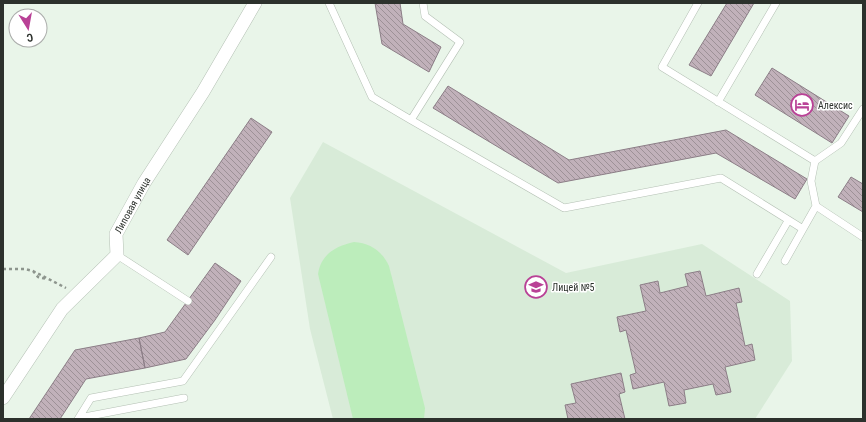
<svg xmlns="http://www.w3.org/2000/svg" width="866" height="422" font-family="'Roboto Condensed',sans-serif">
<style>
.built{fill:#d8ebd8}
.green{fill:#bcedbb}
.building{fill:url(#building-back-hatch);stroke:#8c7e87}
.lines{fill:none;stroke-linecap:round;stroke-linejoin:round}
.lane-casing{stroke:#b4c0b4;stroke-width:8}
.street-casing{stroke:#b4c0b4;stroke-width:14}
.path{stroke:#8d958d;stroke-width:2.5;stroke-dasharray:3 3;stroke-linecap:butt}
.lane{stroke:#fff;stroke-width:7}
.street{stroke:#fff;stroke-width:13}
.labels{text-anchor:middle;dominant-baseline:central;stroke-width:3;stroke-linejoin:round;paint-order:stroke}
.poi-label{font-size:10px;fill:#2c312c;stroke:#fff;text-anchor:start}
.street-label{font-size:10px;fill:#2c312c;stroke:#fff}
</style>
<defs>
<pattern id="building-back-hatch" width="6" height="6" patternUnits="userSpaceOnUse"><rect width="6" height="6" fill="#c1b1ba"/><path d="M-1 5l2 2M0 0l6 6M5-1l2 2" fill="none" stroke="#9d9197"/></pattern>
</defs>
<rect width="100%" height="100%" fill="#e9f5e9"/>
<path class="built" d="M323 142 566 273 702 244 790 301 792 361 755 419H333L310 329 290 198Z"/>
<path class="green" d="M354 242C370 243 382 251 389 266L425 408 424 419H353L318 274C321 254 336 246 354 242Z"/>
<path class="building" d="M375 3H400L403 24 441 47 429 72 382 44Z
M727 3H754L711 76 689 65Z
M772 68 849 116 832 143 755 95Z
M448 86 569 160 726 130 807 179 795 199 716 153 558 183 433 108Z
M251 118 272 132 188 255 167 240Z
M851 177 863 184V212L838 197Z
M215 263 241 281 215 320 186 359 145 368 139 338 165 332Z
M700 271 706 296 739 288 742 302 736 303 745 346 752 344 755 360 725 367 731 392 716 395 713 384 684 390 686 403 669 406 664 382 633 389 630 375 636 373 626 330 620 332 617 317 646 311 640 285 658 281 660 293 688 286 685 274Z
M139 338 145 368 86 379 60 419H29L75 350Z
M621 373 625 392 619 394 625 419H568L565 405 576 403 571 384Z"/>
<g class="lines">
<g class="lane-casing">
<path id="lane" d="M329 3 372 97 411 120
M423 3 425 16 460 42 411 120 564 208 721 178 803 229 816 206
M698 3 662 67 815 161 811 181 816 206 863 237
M718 102 776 3
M815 161 841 143 863 109
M117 255 188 301
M785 261 803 229
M757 274 788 221
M79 418 184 398
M78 419 91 398 183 381 271 257"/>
</g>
<g class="street-casing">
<g id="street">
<path id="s1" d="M3 398 62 309 117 255 116 234 144 183 203 92 255 3"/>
</g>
</g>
<path class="path" d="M3 269H25L33 271 66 288
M33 271 38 277 47 279"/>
<use href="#lane" class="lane"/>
<use href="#street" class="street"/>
</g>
<defs>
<g id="hotel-ring" transform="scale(1.15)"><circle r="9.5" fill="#fff" stroke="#b94196" stroke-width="1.5"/><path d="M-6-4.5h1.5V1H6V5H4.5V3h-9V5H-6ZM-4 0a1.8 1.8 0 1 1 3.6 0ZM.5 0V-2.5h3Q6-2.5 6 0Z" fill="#b94196"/></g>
<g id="school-ring" transform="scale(1.15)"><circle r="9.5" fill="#fff" stroke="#b94196" stroke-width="1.5"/><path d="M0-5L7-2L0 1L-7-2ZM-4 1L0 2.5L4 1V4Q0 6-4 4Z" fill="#b94196"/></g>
</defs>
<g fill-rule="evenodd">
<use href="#hotel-ring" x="802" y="105"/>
<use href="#school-ring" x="536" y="287"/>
</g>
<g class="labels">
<g class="poi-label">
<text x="818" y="105">Алексис</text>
<text x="552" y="287">Лицей №5</text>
</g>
<g class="street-label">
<text stroke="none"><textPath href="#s1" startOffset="238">Липовая улица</textPath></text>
</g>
</g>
<rect width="866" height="422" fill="none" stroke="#2c312c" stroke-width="8"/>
<g transform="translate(28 28) rotate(169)"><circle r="19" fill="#ffffff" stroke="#abadab"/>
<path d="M0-3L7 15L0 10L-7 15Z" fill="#b94196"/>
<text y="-6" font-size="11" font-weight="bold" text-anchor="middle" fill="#2c312c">С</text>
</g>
</svg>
